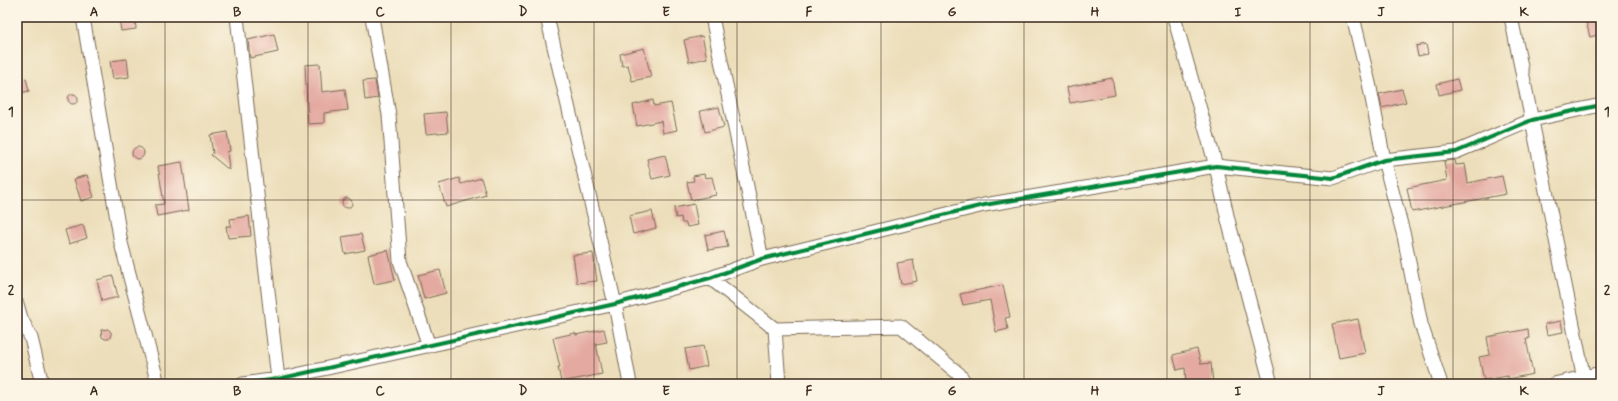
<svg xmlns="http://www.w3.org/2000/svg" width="1618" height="401" font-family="Mynerve,sans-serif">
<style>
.building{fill:#e4aaa2}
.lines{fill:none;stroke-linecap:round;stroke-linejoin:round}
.minor-casing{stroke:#796955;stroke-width:15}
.minor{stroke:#fff;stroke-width:13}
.cycleway-casing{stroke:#fcf5e5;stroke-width:6}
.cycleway{stroke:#00873e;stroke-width:4}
.grid{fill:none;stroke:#3b2a1e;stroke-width:1;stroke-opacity:0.55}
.neatline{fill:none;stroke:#3b2a1e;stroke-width:1.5}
.grid-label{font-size:13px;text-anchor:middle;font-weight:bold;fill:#3b2a1e}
</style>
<rect width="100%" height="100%" fill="#fcf5e5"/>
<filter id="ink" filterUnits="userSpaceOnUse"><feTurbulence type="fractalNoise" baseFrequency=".025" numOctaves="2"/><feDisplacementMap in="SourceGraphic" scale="8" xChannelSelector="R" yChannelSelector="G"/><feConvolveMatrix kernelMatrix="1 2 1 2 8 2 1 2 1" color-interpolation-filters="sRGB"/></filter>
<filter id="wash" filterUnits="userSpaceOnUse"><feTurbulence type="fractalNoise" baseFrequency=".012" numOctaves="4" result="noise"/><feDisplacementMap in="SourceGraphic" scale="16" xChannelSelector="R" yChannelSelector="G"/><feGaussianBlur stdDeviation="0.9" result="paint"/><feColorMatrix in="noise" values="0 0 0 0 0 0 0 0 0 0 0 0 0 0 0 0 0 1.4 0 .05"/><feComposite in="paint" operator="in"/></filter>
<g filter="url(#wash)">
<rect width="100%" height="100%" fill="#ecdeba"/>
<g id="blocks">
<path class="building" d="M135 17 136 29 121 31 119 18Z
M1585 17H1601V34L1590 37Z
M274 34 278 52 250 58 248 40Z
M702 36 707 58 689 62 684 40Z
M1426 44 1428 54 1418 56 1416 46Z
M644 48 651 77 632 81 628 65 622 66 620 54Z
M127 59 129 77 113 79 110 61Z
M320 64 322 92 345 89 348 110 324 113V123L308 124 305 65Z
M26 78 29 91 17 94V81Z
M1112 78 1115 95 1070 103 1067 87Z
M1457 79 1460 90 1439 95 1437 84Z
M375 80 378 98 365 100 363 81Z
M1402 89 1406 102 1382 108 1379 94Z
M68 99a5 5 0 1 1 10 0a5 5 0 1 1-10 0Z
M653 100 654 106 671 103 677 130 663 133 661 121 637 126 633 105Z
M719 107 724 127 705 132 700 111Z
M446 112 448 132 426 134 424 114Z
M227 132 230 151 227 152 229 170 211 155 213 153 210 135Z
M132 153a6 6 0 1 1 12 0a6 6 0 1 1-12 0Z
M665 155 670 175 652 179 647 159Z
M1455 160 1456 165 1465 164 1468 183 1502 176 1506 194 1412 212 1407 188 1447 180 1444 161Z
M182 162 189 210 157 216 155 205 164 204 158 166Z
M704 174 705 178 712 177 716 195 691 200 687 182 694 181 693 176Z
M87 175 94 197 81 201 74 179Z
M459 178 461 184 481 178 486 195 446 207 439 184Z
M342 203a5 5 0 1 1 10 0a5 5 0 1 1-10 0Z
M694 204 698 225 687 227 686 223H682L681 217 676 218 674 208Z
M652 211 656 228 633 234 629 216Z
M249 216 251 236 228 238 226 226H231L230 219Z
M83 225 87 238 69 244 65 230Z
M724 231 728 247 708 250 705 235Z
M361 234 365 250 345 254 342 237Z
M388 250 395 280 374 284 368 255Z
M593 253 597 281 577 283 573 255Z
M913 260 917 281 901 284 897 263Z
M440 270 446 293 424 299 418 275Z
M113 276 118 297 102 301 97 280Z
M1003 285 1010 317 1005 318 1008 329 996 332 990 300 963 305 960 294Z
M1358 319 1365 353 1339 358 1332 324Z
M1561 321 1563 332 1547 335 1545 324Z
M108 329 111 332V335L109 339H105L102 337 101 330Z
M604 329 607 342 596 344 602 374 561 382 558 367H560L553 338 575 333 576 335Z
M1528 329 1529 339H1526L1533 374 1508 379V376L1484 380 1479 357 1490 355 1487 337Z
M703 346 707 366 689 370 685 349Z
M1197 349 1201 364 1211 363 1213 384H1186L1185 368 1177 370 1173 355Z"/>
</g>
</g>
<g filter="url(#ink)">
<use href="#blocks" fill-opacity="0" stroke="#796955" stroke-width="1"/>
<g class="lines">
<g class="minor-casing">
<path id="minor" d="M83 17 121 243 158 384
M237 17 278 379
M372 17 389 115 400 261 429 346
M547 17 615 304 630 384
M712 17 762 259
M1174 17 1216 166 1228 220 1271 384
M1353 17 1369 83 1384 160 1404 236 1421 324 1441 384
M1511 17 1585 384
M710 278 775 329 901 326 959 374 966 384
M17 304 21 318 31 338 42 384
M775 329 779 384
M243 384 278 379 615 304 710 278 762 259 984 205 1216 166 1333 178 1384 160 1456 152 1532 120 1601 105
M1554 384 1601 373"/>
</g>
<use href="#minor" class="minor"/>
<g class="cycleway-casing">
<path id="cycleway" d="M243 384 278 379 615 304 710 278 762 259 984 205 1216 166 1333 178 1384 160 1456 152 1532 120 1601 105"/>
</g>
<use href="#cycleway" class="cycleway"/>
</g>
</g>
<path class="grid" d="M165 17V384M308 17V384M451 17V384M594 17V384M737 17V384M881 17V384M1024 17V384M1167 17V384M1310 17V384M1453 17V384M17 200H1601"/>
<rect width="1618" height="401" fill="none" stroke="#fcf5e5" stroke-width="44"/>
<rect x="22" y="22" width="1574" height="357" class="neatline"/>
<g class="grid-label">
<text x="94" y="16">A</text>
<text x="237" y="16">B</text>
<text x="380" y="16">C</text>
<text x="523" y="16">D</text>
<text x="666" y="16">E</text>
<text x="809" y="16">F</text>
<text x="952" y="16">G</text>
<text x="1095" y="16">H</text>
<text x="1238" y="16">I</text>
<text x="1381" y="16">J</text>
<text x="1524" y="16">K</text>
<text x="11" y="116">1</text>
<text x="1607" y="116">1</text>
<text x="11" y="294">2</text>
<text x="1607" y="294">2</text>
<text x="94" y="395">A</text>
<text x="237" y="395">B</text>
<text x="380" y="395">C</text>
<text x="523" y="395">D</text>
<text x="666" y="395">E</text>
<text x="809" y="395">F</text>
<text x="952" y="395">G</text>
<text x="1095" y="395">H</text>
<text x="1238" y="395">I</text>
<text x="1381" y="395">J</text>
<text x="1524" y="395">K</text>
</g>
</svg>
